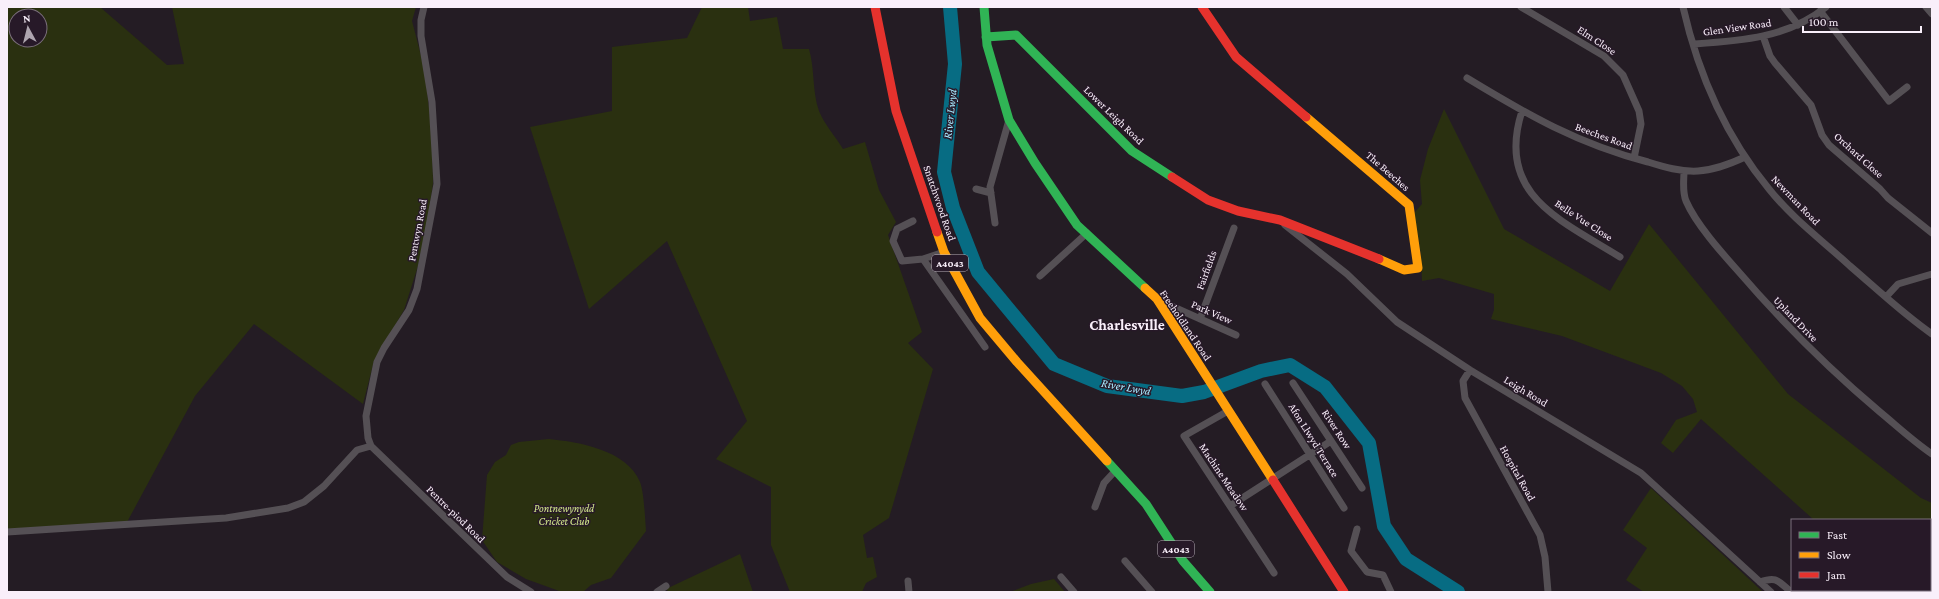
<svg xmlns="http://www.w3.org/2000/svg" width="1939" height="599" font-family="'Crimson Pro',serif">
<style>
.green{fill:#2a3010;fill-rule:evenodd}
.lines{fill:none;stroke-linecap:round;stroke-linejoin:round}
.river{stroke:#076c83;stroke-width:14}
.street{stroke:#555055;stroke-width:7}
.fast{stroke:#30b455;stroke-width:9}
.slow{stroke:#ff9f0a;stroke-width:9}
.jam{stroke:#e5322d;stroke-width:9}
.labels{text-anchor:middle;dominant-baseline:central;stroke-width:3;stroke-linejoin:round;paint-order:stroke}
.shield{fill:#271928;stroke:#baafbb;stroke-width:1}
.shield-label{font-size:10px;font-weight:bold;fill:#f9effa}
.street-label{font-size:11px;fill:#f9effa;stroke:#271928}
.park-label{font-size:11px;font-style:italic;fill:#d4ea8b;stroke:#271928}
.water-label{font-size:12px;font-style:italic;fill:#a6eaff;stroke:#271928}
.district-label{font-size:15px;font-weight:bold;fill:#f9effa;stroke:#271928}
</style>
<rect width="100%" height="100%" fill="#241c24"/>
<path class="green" d="M7 7H100L167 65 184 64 172 7H416L412 21 425 71 432 137 433 183 427 225 418 266 404 310 374 361 363 404 254 324 195 396 126 524 7 532ZM16 16H40V40H16Z
M702 7H748L750 21 777 17 783 49H809C815 70 812 91 819 111 824 124 836 137 843 149L865 142 879 190 896 222 888 235 922 332 908 343 933 369 889 518 863 535 867 558 873 557 877 577 866 583 862 592H790L771 545V487L716 459 747 421 667 241 589 309 530 127 612 111V47L687 38Z
M1444 109 1504 229 1610 291 1649 224 1788 394 1921 498 1932 503V567H1930V520H1814L1701 419 1673 453 1661 443 1676 420 1697 412 1693 399 1682 386 1661 373 1562 336 1491 319 1494 310V294L1439 278 1422 281 1421 255 1414 213 1422 204 1420 180 1428 149Z
M549 439C579 442 627 450 640 482 644 492 645 518 646 531L611 578 591 585 583 592H562L526 579 497 562 482 540 487 475 495 462 506 455 511 445 519 442Z
M1651 488 1763 592H1644L1626 580 1647 548 1623 530Z
M740 554 753 592H669L666 589Z
M1054 579 1065 592H1010L1031 584Z"/>
<g class="lines">
<path class="river" d="M950 7 955 64 944 172 953 208 978 272 1054 364 1107 386 1182 396 1204 392 1261 371 1290 365 1325 387 1369 443 1384 526 1406 559 1458 592"/>
<path class="street" d="M424 7 421 20V36L432 102 437 184 417 289 409 310 384 348 377 362 366 416 368 438 371 446 507 577 531 592
M1521 7 1604 56 1623 75 1639 111 1641 124 1634 158
M1683 7C1698 73 1726 137 1769 189 1792 218 1823 241 1850 266 1877 289 1903 314 1932 334
M1784 7 1798 25
M1926 7 1932 14
M1820 11 1889 101 1907 87
M1763 36 1770 56 1775 63 1811 105 1822 135 1829 145 1880 189 1888 198 1932 233
M1694 44C1740 41 1788 38 1826 7
M1467 78C1528 115 1578 144 1648 162 1664 167 1681 172 1698 171 1715 170 1730 164 1745 157
M1522 111C1495 195 1561 220 1620 257
M1684 171C1684 180 1682 191 1686 201 1696 224 1721 252 1738 271 1782 322 1829 369 1880 412 1897 426 1914 442 1932 454
M976 189 991 193
M913 221 897 229 893 241 902 261 923 259
M995 223 990 187 1009 120
M1285 225 1347 274 1397 322 1470 370 1641 473 1771 592
M944 252 923 259 985 347
M1040 276 1087 233
M1886 297 1898 284 1932 274
M1158 300 1236 335
M1200 319 1234 228
M1470 370 1463 381 1465 398 1540 535 1545 557 1548 592
M1293 383 1362 488
M1265 384 1344 508
M1228 411 1184 436 1274 573
M1230 506 1331 441
M1095 507 1104 483 1116 470
M1357 529 1351 551 1367 572 1383 575 1391 592
M7 532 226 518 288 508 304 502 324 486 357 450 371 446
M1125 561 1152 592
M1061 577 1074 592
M908 581 909 592
M1760 582C1777 576 1778 581 1791 592
M657 592 666 586"/>
<path class="fast" d="M984 7 987 45 1009 120 1035 163 1077 225 1145 288
M986 37 1016 35 1132 151 1172 177
M1107 461 1146 504 1183 561 1210 592"/>
<path class="slow" d="M1306 117 1409 205 1418 268 1404 270 1379 259
M937 232 944 252 980 318 1017 362 1107 461
M1145 288 1157 299 1273 480"/>
<path class="jam" d="M875 7 896 111 937 232
M1202 7 1236 57 1306 117
M1172 177 1208 200 1238 211 1280 220 1379 259
M1273 480 1344 592"/>
</g>
<g class="labels">
<g class="shield">
<rect x="932" y="255" width="36" height="16" rx="3"/>
<rect x="1158" y="541" width="36" height="16" rx="3"/>
</g>
<g class="shield-label">
<text x="950" y="263">A4043</text>
<text x="1176" y="549">A4043</text>
</g>
<g class="street-label">
<text transform="translate(1737 27) rotate(-8)">Glen View Road</text>
<text transform="translate(1597 40) rotate(33)">Elm Close</text>
<text transform="translate(1114 115) rotate(44)">Lower Leigh Road</text>
<text transform="translate(1604 136) rotate(20)">Beeches Road</text>
<text transform="translate(1859 155) rotate(42)">Orchard Close</text>
<text transform="translate(1388 171) rotate(41)">The Beeches</text>
<text transform="translate(1796 200) rotate(46)">Newman Road</text>
<text transform="translate(940 203) rotate(71)">Snatchwood Road</text>
<text transform="translate(1584 220) rotate(33)">Belle Vue Close</text>
<text transform="translate(417 230) rotate(-79)">Pentwyn Road</text>
<text transform="translate(1206 270) rotate(-70)">Fairfields</text>
<text transform="translate(1212 312) rotate(24)">Park View</text>
<text transform="translate(1796 319) rotate(46)">Upland Drive</text>
<text transform="translate(1186 325) rotate(56)">Freeholdland Road</text>
<text transform="translate(1526 391) rotate(31)">Leigh Road</text>
<text transform="translate(1337 429) rotate(57)">River Row</text>
<text transform="translate(1314 440) rotate(58)">Afon Llwyd Terrace</text>
<text transform="translate(1518 473) rotate(61)">Hospital Road</text>
<text transform="translate(1224 477) rotate(56)">Machine Meadow</text>
<text transform="translate(456 514) rotate(44)">Pentre-piod Road</text>
</g>
<g class="park-label">
<text x="564" y="508">Pontnewynydd<tspan x="564" dy="13">Cricket Club</tspan></text>
</g>
<g class="water-label">
<text transform="translate(950 114) rotate(-84)">River Lwyd</text>
<text transform="translate(1126 387) rotate(10)">River Lwyd</text>
</g>
<g class="district-label">
<text x="1127" y="325">Charlesville</text>
</g>
</g>
<rect width="1939" height="599" fill="none" stroke="#f9effa" stroke-width="16"/>
<rect x="1791" y="519" width="140" height="72" fill="#271928" stroke="#7b6f7c"/>
<rect x="1799" y="532" width="20" height="6" fill="#30b455" stroke="#7b6f7c"/>
<text x="1827" y="539" font-size="12" fill="#f9effa">Fast</text>
<rect x="1799" y="552" width="20" height="6" fill="#ff9f0a" stroke="#7b6f7c"/>
<text x="1827" y="559" font-size="12" fill="#f9effa">Slow</text>
<rect x="1799" y="572" width="20" height="6" fill="#e5322d" stroke="#7b6f7c"/>
<text x="1827" y="579" font-size="12" fill="#f9effa">Jam</text>
<g transform="translate(28 28) rotate(353)"><circle r="19" fill="#271928" stroke="#7b6f7c"/>
<path d="M0-3L7 15L0 10L-7 15Z" fill="#aea5af"/>
<text y="-6" font-size="11" font-weight="bold" text-anchor="middle" fill="#f9effa">N</text>
</g>
<path d="M1803 26v6h118v-6" fill="none" stroke="#f9effa" stroke-width="2"/>
<text x="1809" y="26" font-size="12" fill="#f9effa" stroke="#271928" stroke-width="3" paint-order="stroke">100 m</text>
</svg>
